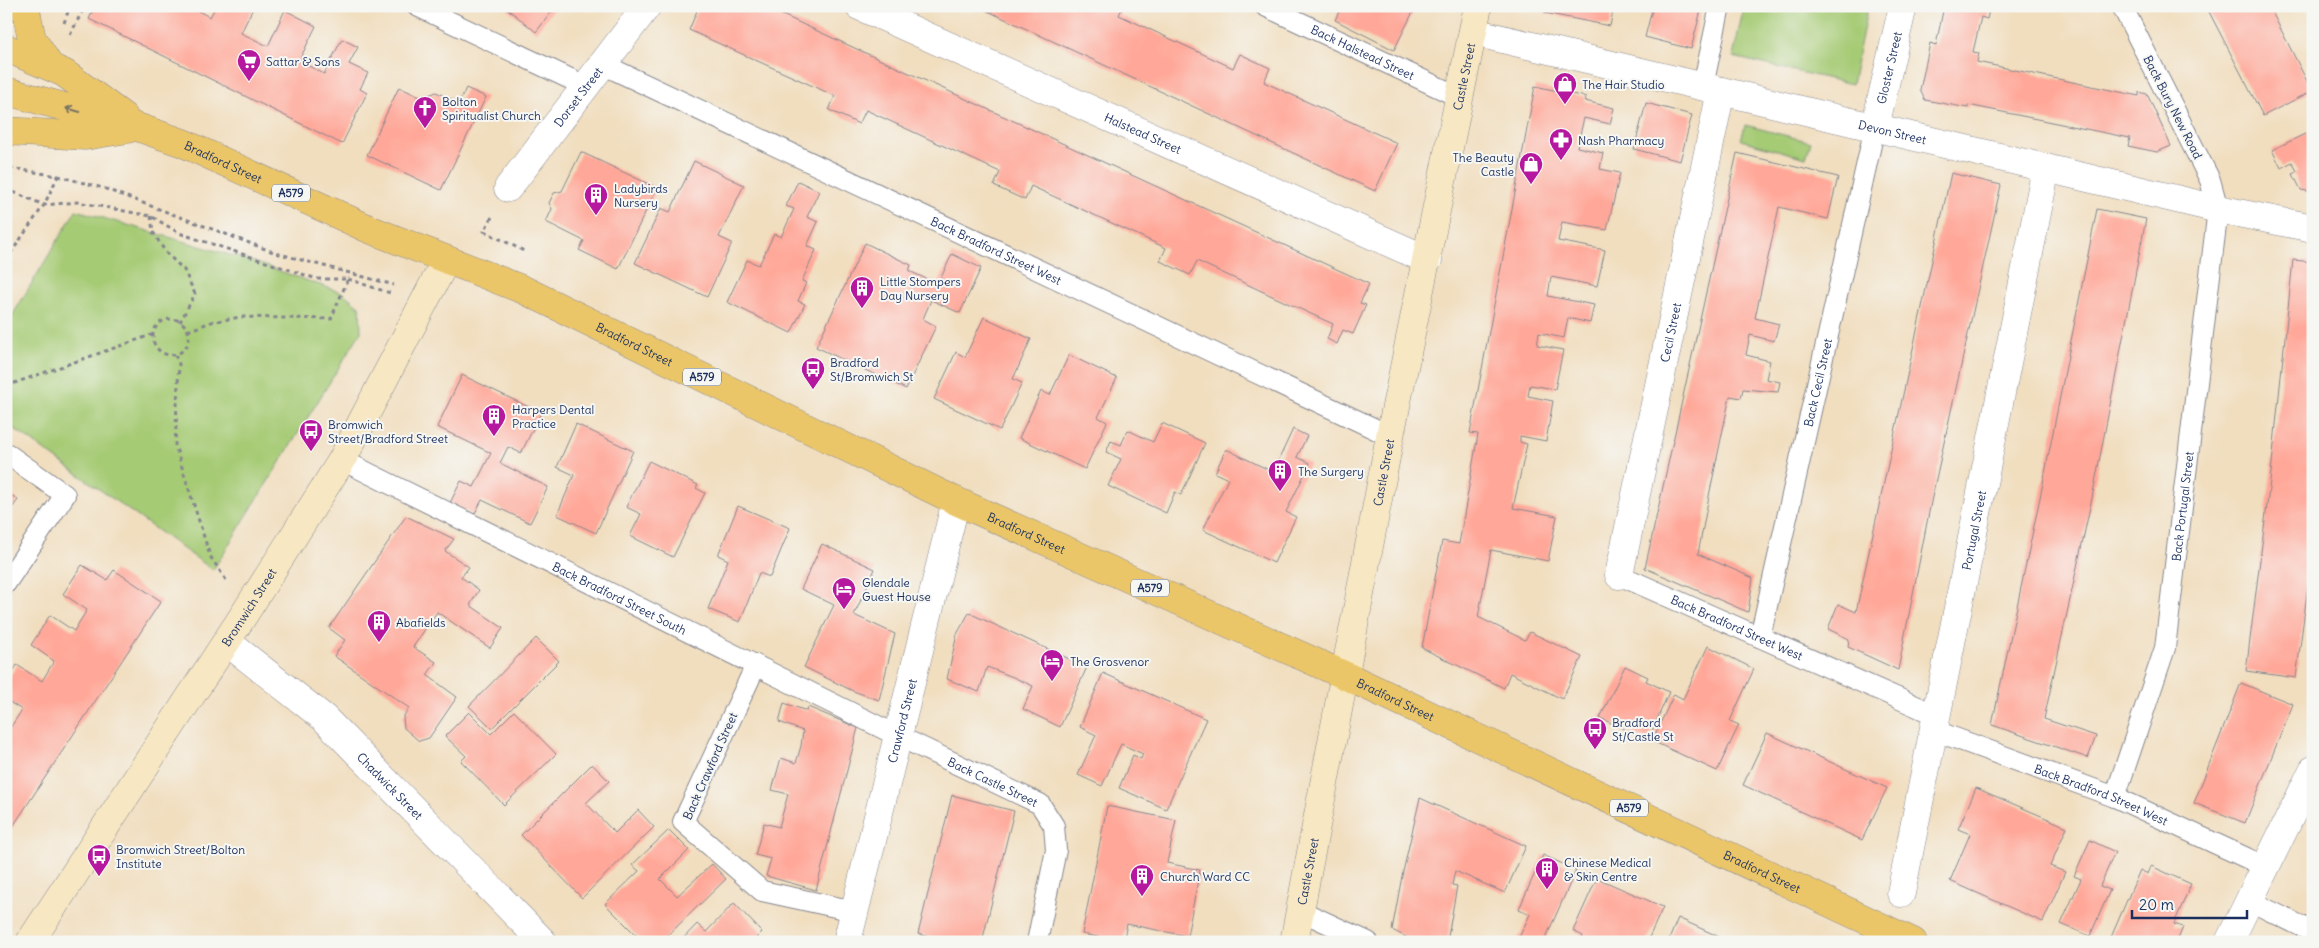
<svg xmlns="http://www.w3.org/2000/svg" width="2319" height="948" font-family="Delius,sans-serif">
<style>
.green{fill:#a6cb75;stroke:#607d6a}
.building{fill:#ffa798}
.lines{fill:none;stroke-linecap:round;stroke-linejoin:round}
.lane-casing{stroke:#86868e;stroke-width:22}
.street-casing{stroke:#86868e;stroke-width:29}
.secondary-casing{stroke:#86868e;stroke-width:29}
.primary-casing{stroke:#86868e;stroke-width:29}
.path{stroke:#86868e;stroke-width:3;stroke-dasharray:4 4;stroke-linecap:butt}
.lane{stroke:#fff;stroke-width:20}
.street{stroke:#fff;stroke-width:28}
.secondary{stroke:#f7e8c3;stroke-width:28}
.primary{stroke:#ebc669;stroke-width:28}
.oneway{stroke:#797363}
.labels{text-anchor:middle;dominant-baseline:central;stroke-width:4;stroke-linejoin:round;paint-order:stroke}
.shield{fill:#f6f6f2;stroke:#5d6b8a;stroke-width:1}
.shield-label{font-size:11px;font-weight:bold;fill:#1b2f5e}
.street-label{font-size:12px;fill:#1b2f5e;stroke:#f6f6f2}
.poi-label{font-size:12px;fill:#1b2f5e;stroke:#f6f6f2;text-anchor:start}
</style>
<rect width="100%" height="100%" fill="#f6f6f2"/>
<filter id="ink" filterUnits="userSpaceOnUse"><feTurbulence type="fractalNoise" baseFrequency=".02" numOctaves="2"/><feDisplacementMap in="SourceGraphic" scale="10" xChannelSelector="R" yChannelSelector="G"/><feConvolveMatrix kernelMatrix="1 2 1 2 8 2 1 2 1" color-interpolation-filters="sRGB"/></filter>
<filter id="wash" filterUnits="userSpaceOnUse"><feTurbulence type="fractalNoise" baseFrequency=".0096" numOctaves="4" result="noise"/><feDisplacementMap in="SourceGraphic" scale="20" xChannelSelector="R" yChannelSelector="G"/><feGaussianBlur stdDeviation="1.12" result="paint"/><feColorMatrix in="noise" values="0 0 0 0 0 0 0 0 0 0 0 0 0 0 0 0 0 1.4 0 .05"/><feComposite in="paint" operator="in"/></filter>
<g filter="url(#wash)">
<rect width="100%" height="100%" fill="#f1debf"/>
<path class="green" d="M1744 6H1868L1852 84 1733 57Z
M1745 125 1811 142 1806 158 1741 140Z
M76 210 251 261 343 293 360 307 361 332 213 570 6 423V326Z"/>
<g id="blocks">
<path class="building" d="M95 6H188L210 17 216 6H254L241 33 268 46 285 10 316 26 299 61 324 74 342 39 358 47 349 64 368 73 360 89 367 93 342 144 89 19Z
M504 6H556L536 32Z
M699 6H763L1369 284 1360 303 1366 305 1353 334 1343 330 1337 344 1327 339 1333 324 1298 308 1197 261 1190 275 1160 261 1166 248 1031 186 1025 200 994 186 1000 172 866 110 859 124 829 110 835 96 689 30Z
M977 6H1123L1119 15 1233 68 1240 54 1270 68 1264 82 1397 143 1375 191Z
M1342 6H1355L1361 9 1363 6H1416L1394 50 1335 20Z
M1547 6H1614L1610 26 1545 13Z
M1653 6H1702L1691 49 1645 37Z
M1944 6H1990L1987 19 1981 17 1973 52 1979 53 1977 62 2139 96V92L2147 94 2171 146 2157 152 2128 146 2130 138 1968 105V108L1925 100 1920 90 1930 43 1936 45Z
M2206 6H2269L2312 91 2263 116Z
M1535 86 1586 97 1585 101 1614 108 1610 124 1584 118 1577 147 1603 153 1600 169 1620 173 1607 230 1562 222 1558 241 1605 250 1597 286 1551 277 1548 296 1594 305 1590 323 1568 318 1564 338 1539 333 1537 345 1563 350 1555 389 1530 385 1528 396 1553 401 1546 441 1520 436V442L1527 444 1513 508 1557 516 1548 561 1491 550 1478 617 1525 640 1530 632 1582 657 1562 699 1510 673 1504 688 1422 648 1442 541 1459 544 1478 434 1470 433Z
M399 87 422 98 436 92 459 103 466 88 486 97 441 190 367 155Z
M1646 103 1692 115 1680 161 1634 149Z
M2313 130V192L2301 190 2293 174 2297 171 2292 162 2281 168 2272 150Z
M581 152 657 188 618 269 579 250 584 241 546 222 552 209 549 203 554 193 562 191Z
M1737 153 1838 177 1828 219 1779 207 1755 318 1779 324 1774 341 1750 335 1746 355 1770 361 1766 379 1780 382 1778 392 1743 389 1741 398 1730 396 1709 496 1698 554 1753 578 1748 612 1645 568Z
M694 161 744 185 719 237 732 243 707 297 635 263 661 208 670 212Z
M1951 173 2001 185 1932 497 1898 670 1848 647 1849 639 1828 629 1838 604 1856 612Z
M798 181 819 191 807 217 818 222 807 246 816 250 802 281 806 283 798 301 805 304 791 333 727 302 747 260 759 265 774 234 781 237 794 209 786 206Z
M2097 209 2146 219 2092 498 2044 719 2096 736 2088 758 1992 725 2042 488Z
M865 243 911 265 909 271 938 284 952 254 981 268 960 313 931 300 923 319 936 326 906 389 816 347Z
M2293 260 2313 262V547L2296 678 2246 671 2271 473Z
M984 317 1031 339 1013 379 1022 383 1000 430 934 399 956 352 965 357Z
M1069 355 1117 378 1098 417 1107 422 1085 469 1019 438 1041 391 1050 395Z
M462 375 541 413 521 453 508 447 500 463 548 487 530 523 482 500 474 515 450 503 461 481 474 487 491 453 437 427Z
M1162 423 1205 443 1181 495 1175 492 1166 513 1108 486 1121 459 1106 452 1111 441 1121 445 1128 430 1153 442Z
M576 424 633 451 596 533 557 515 574 475 557 467Z
M1293 429 1307 436 1297 457 1310 463 1286 512 1296 517 1274 563 1203 530 1228 479 1215 473 1226 449 1273 472Z
M649 461 698 485 696 488 705 493 673 557 630 536 641 514 626 507Z
M6 491 18 500 6 516Z
M738 506 790 528 770 577 759 573 740 622 708 609 728 560 718 555Z
M406 516 454 539 445 551 469 567 461 577 479 590 470 605 503 628 490 648 437 612 413 647 436 662 427 675 457 697 429 738 419 741 404 728 403 717 409 708 334 656 345 640 329 628Z
M822 544 875 569 854 615 895 634 879 700 853 691 804 667 834 605 801 589Z
M82 565 107 580 114 570 161 601 6 837V730L8 731 22 710 6 700V682L17 665 42 681 54 661 31 645 50 615 74 631 80 621 87 610 63 594Z
M969 613 1087 667 1060 727 1023 709 1033 686 1013 677 987 667 979 692 947 679 957 634Z
M536 638 559 661 492 728 469 706Z
M1708 646 1754 669 1730 721 1739 725 1717 771 1652 741 1674 694 1683 699Z
M1625 666 1648 677 1646 681 1669 692 1648 740 1600 718Z
M1103 673 1206 719 1166 809 1119 788 1133 755 1141 759 1143 754 1121 744 1102 786 1078 775 1096 735 1080 727Z
M2241 683 2293 704 2245 823 2194 803Z
M784 703 807 711 808 707 858 728 816 890 766 876 771 859 755 855 764 823 779 827 788 794 772 790 781 758 796 763 801 746 803 731 779 722Z
M514 711 556 754 504 805 461 761 466 756 445 736 469 712 491 734Z
M1767 733 1887 788 1862 840 1743 785Z
M592 764 609 781 586 803 615 833 638 810 654 827 582 898 521 835Z
M1976 788 2067 827 2050 866 2065 872 2043 922 1950 881 1970 834 1958 829Z
M952 795 1014 811 982 942H950L918 934Z
M1420 798 1526 846 1505 893 1455 871 1452 885 1457 886 1447 942H1416L1392 930 1402 876Z
M1107 806 1176 820 1167 863 1200 870 1187 936 1127 924 1123 942 1082 934Z
M669 830 689 850 660 879 677 896 712 864 726 879 661 942H643L605 904 639 871 632 865Z
M2090 840 2115 852 2100 886 2110 890 2090 936 2061 924 2081 879 2074 876Z
M1543 855 1576 870 1544 942H1517L1530 914 1519 909Z
M2151 866 2191 884 2174 924 2183 927 2177 942H2109L2140 870 2148 874Z
M1597 878 1663 907 1647 942H1581L1583 936 1573 931Z
M2313 900V911L2308 909Z
M734 903 762 932 752 942H680L697 924 706 932Z
M1678 918 1713 934 1729 942H1668Z"/>
</g>
</g>
<g filter="url(#ink)">
<use href="#blocks" fill-opacity="0" stroke="#86868e" stroke-width="1"/>
<g class="lines">
<g class="lane-casing">
<g id="lane">
<path d="M417 6 585 86"/>
<path id="s1" d="M1265 6 1459 97"/>
<path id="s2" d="M602 64 1390 436"/>
<path d="M1703 86 1720 6"/>
<path d="M6 453 65 495 6 583"/>
<path id="s3" d="M342 460 898 736 1040 804 1054 826 1056 850 1037 942"/>
<path id="s4" d="M1619 575 1936 715"/>
<path id="s5" d="M1760 637 1875 127"/>
<path d="M756 665 683 822 762 891 854 911"/>
<path id="s6" d="M1933 730 2115 797 2266 867"/>
<path id="s7" d="M2115 797 2165 648 2218 209 2210 180 2122 6"/>
<path d="M2250 901 2313 932"/>
<path d="M1301 911 1368 942"/>
</g>
</g>
<g class="street-casing">
<g id="street">
<path id="s8" d="M859 6 1428 260"/>
<path id="s9" d="M1473 32 2218 209 2313 228"/>
<path id="s10" d="M1875 127 1903 6"/>
<path id="s11" d="M508 188 647 6"/>
<path id="s12" d="M1619 575 1721 91"/>
<path id="s13" d="M227 642 324 718 543 942"/>
<path id="s14" d="M1901 893 2046 168"/>
<path id="s15" d="M847 942 956 501"/>
<path d="M2229 942 2313 770"/>
</g>
</g>
<g class="secondary-casing">
<g id="secondary">
<path id="s16" d="M30 942 245 613 342 460 446 260"/>
<path id="s17" d="M1294 942 1390 436 1478 6"/>
</g>
</g>
<g class="primary-casing">
<g id="primary">
<path d="M25 6 32 39 49 65"/>
<path d="M6 48 64 73 124 117"/>
<path id="s18" d="M6 91 137 127 183 143 369 229 524 290 956 501 1344 675 1913 942"/>
<path d="M6 131 85 136 128 129"/>
</g>
</g>
<path class="path" d="M2024 9 2030 6
M64 23 70 6
M70 35 85 6
M58 176 103 188 276 253 394 285
M6 189 44 205 78 202 151 216 179 233 317 279H348L331 319 241 317 211 322 188 331
M151 216 153 232 166 253 184 270 195 294 180 322
M492 217 484 231 524 251
M6 260 44 205 58 176 11 168
M348 279 390 293
M153 337a18 18 0 1 1 36 0a18 18 0 1 1-36 0Z
M175 355 179 364 175 445 210 556 226 580
M6 386 154 334"/>
<use href="#lane" class="lane"/>
<use href="#street" class="street"/>
<use href="#secondary" class="secondary"/>
<use href="#primary" class="primary"/>
</g>
<defs><path id="oneway-shaft" d="M-6 0H5M1.5-3L5.5 0L1.5 3" fill="none" stroke-width="1.6" stroke-linecap="round" stroke-linejoin="round" transform="scale(1.25)"/></defs>
<use class="oneway" href="#oneway-shaft" transform="translate(73 110) rotate(-164)"/>
</g>
<defs>
<g id="supermarket-pin" transform="scale(1.25)"><path d="M0 17L-7.5 6A9.5 9.5 0 1 1 7.5 6Z" fill="#b5179e" stroke="#f6f6f2"/><path d="M-6-5.5h2.5l.6 2H6L4.5 2H-2.5L-4.4-4H-6ZM-1.5 3.2a1.3 1.3 0 1 0 .1 0ZM3 3.2a1.3 1.3 0 1 0 .1 0Z" fill="#fff"/></g>
<g id="shop-pin" transform="scale(1.25)"><path d="M0 17L-7.5 6A9.5 9.5 0 1 1 7.5 6Z" fill="#b5179e" stroke="#f6f6f2"/><path d="M-5-2.5h2.3a2.7 3.5 0 0 1 5.4 0H5L5.5 6h-11ZM-1.5-2.5h3a1.5 2.3 0 0 0-3 0Z" fill="#fff"/></g>
<g id="church-pin" transform="scale(1.25)"><path d="M0 17L-7.5 6A9.5 9.5 0 1 1 7.5 6Z" fill="#b5179e" stroke="#f6f6f2"/><path d="M-1.2-6h2.4v3.5h3.3v2.4h-3.3V6h-2.4V-.1h-3.3v-2.4h3.3Z" fill="#fff"/></g>
<g id="pharmacy-pin" transform="scale(1.25)"><path d="M0 17L-7.5 6A9.5 9.5 0 1 1 7.5 6Z" fill="#b5179e" stroke="#f6f6f2"/><path d="M-2-6h4v4h4v4h-4v4h-4v-4h-4v-4h4Z" fill="#fff"/></g>
<g id="building-pin" transform="scale(1.25)"><path d="M0 17L-7.5 6A9.5 9.5 0 1 1 7.5 6Z" fill="#b5179e" stroke="#f6f6f2"/><path d="M-4-6H4V6H1V3H-1V6H-4ZM-2.5-4.3h1.7v1.8h-1.7ZM.8-4.3h1.7v1.8H.8ZM-2.5-1h1.7V.8h-1.7ZM.8-1h1.7V.8H.8Z" fill="#fff"/></g>
<g id="bus-pin" transform="scale(1.25)"><path d="M0 17L-7.5 6A9.5 9.5 0 1 1 7.5 6Z" fill="#b5179e" stroke="#f6f6f2"/><path d="M-5-6H5V4H4V6H2V4H-2V6H-4V4H-5ZM-3.5-4V0h7V-4ZM-3.5 1.2v1.5H-2V1.2ZM2 1.2v1.5H3.5V1.2Z" fill="#fff"/></g>
<g id="hotel-pin" transform="scale(1.25)"><path d="M0 17L-7.5 6A9.5 9.5 0 1 1 7.5 6Z" fill="#b5179e" stroke="#f6f6f2"/><path d="M-6-4.5h1.5V1H6V5H4.5V3h-9V5H-6ZM-4 0a1.8 1.8 0 1 1 3.6 0ZM.5 0V-2.5h3Q6-2.5 6 0Z" fill="#fff"/></g>
</defs>
<g fill-rule="evenodd">
<use href="#supermarket-pin" x="249" y="61"/>
<use href="#shop-pin" x="1565" y="84"/>
<use href="#church-pin" x="425" y="108"/>
<use href="#pharmacy-pin" x="1561" y="140"/>
<use href="#shop-pin" x="1531" y="164"/>
<use href="#building-pin" x="596" y="195"/>
<use href="#building-pin" x="862" y="288"/>
<use href="#bus-pin" x="813" y="369"/>
<use href="#building-pin" x="494" y="416"/>
<use href="#bus-pin" x="311" y="431"/>
<use href="#building-pin" x="1280" y="471"/>
<use href="#hotel-pin" x="844" y="589"/>
<use href="#building-pin" x="379" y="622"/>
<use href="#hotel-pin" x="1052" y="661"/>
<use href="#bus-pin" x="1595" y="729"/>
<use href="#bus-pin" x="99" y="856"/>
<use href="#building-pin" x="1547" y="869"/>
<use href="#building-pin" x="1142" y="876"/>
</g>
<g class="labels">
<g class="shield">
<rect x="272" y="184.5" width="38" height="17" rx="4"/>
<rect x="683" y="368.5" width="38" height="17" rx="4"/>
<rect x="1131" y="579.5" width="38" height="17" rx="4"/>
<rect x="1610" y="799.5" width="38" height="17" rx="4"/>
</g>
<g class="shield-label">
<text x="291" y="193">A579</text>
<text x="702" y="377">A579</text>
<text x="1150" y="588">A579</text>
<text x="1629" y="808">A579</text>
</g>
<g class="street-label">
<text stroke="none"><textPath href="#s1" startOffset="108">Back Halstead Street</textPath></text>
<text stroke="none"><textPath href="#s10" startOffset="61">Gloster Street</textPath></text>
<text stroke="none"><textPath href="#s17" startOffset="882">Castle Street</textPath></text>
<text stroke="none"><textPath href="#s11" startOffset="115">Dorset Street</textPath></text>
<text transform="translate(2173 107) rotate(63)">Back Bury New Road</text>
<text stroke="none"><textPath href="#s9" startOffset="431">Devon Street</textPath></text>
<text stroke="none"><textPath href="#s8" startOffset="311">Halstead Street</textPath></text>
<text stroke="none"><textPath href="#s18" startOffset="229">Bradford Street</textPath></text>
<text stroke="none"><textPath href="#s2" startOffset="436">Back Bradford Street West</textPath></text>
<text stroke="none"><textPath href="#s12" startOffset="248">Cecil Street</textPath></text>
<text stroke="none"><textPath href="#s18" startOffset="679">Bradford Street</textPath></text>
<text stroke="none"><textPath href="#s5" startOffset="261">Back Cecil Street</textPath></text>
<text stroke="none"><textPath href="#s17" startOffset="478">Castle Street</textPath></text>
<text stroke="none"><textPath href="#s7" startOffset="300">Back Portugal Street</textPath></text>
<text stroke="none"><textPath href="#s14" startOffset="370">Portugal Street</textPath></text>
<text stroke="none"><textPath href="#s18" startOffset="1114">Bradford Street</textPath></text>
<text stroke="none"><textPath href="#s3" startOffset="310">Back Bradford Street South</textPath></text>
<text stroke="none"><textPath href="#s16" startOffset="400">Bromwich Street</textPath></text>
<text stroke="none"><textPath href="#s4" startOffset="129">Back Bradford Street West</textPath></text>
<text stroke="none"><textPath href="#s18" startOffset="1519">Bradford Street</textPath></text>
<text stroke="none"><textPath href="#s15" startOffset="228">Crawford Street</textPath></text>
<text transform="translate(710 766) rotate(-66)">Back Crawford Street</text>
<text stroke="none"><textPath href="#s3" startOffset="726">Back Castle Street</textPath></text>
<text stroke="none"><textPath href="#s13" startOffset="218">Chadwick Street</textPath></text>
<text stroke="none"><textPath href="#s6" startOffset="180">Back Bradford Street West</textPath></text>
<text stroke="none"><textPath href="#s17" startOffset="72">Castle Street</textPath></text>
<text stroke="none"><textPath href="#s18" startOffset="1924">Bradford Street</textPath></text>
</g>
<g class="poi-label">
<text x="266" y="61">Sattar &amp; Sons</text>
<text x="1582" y="84">The Hair Studio</text>
<text x="442" y="101">Bolton<tspan x="442" dy="14">Spiritualist Church</tspan></text>
<text x="1578" y="140">Nash Pharmacy</text>
<text x="1514" y="157" text-anchor="end">The Beauty<tspan x="1514" dy="14">Castle</tspan></text>
<text x="614" y="188">Ladybirds<tspan x="614" dy="14">Nursery</tspan></text>
<text x="880" y="281">Little Stompers<tspan x="880" dy="14">Day Nursery</tspan></text>
<text x="830" y="362">Bradford<tspan x="830" dy="14">St/Bromwich St</tspan></text>
<text x="512" y="409">Harpers Dental<tspan x="512" dy="14">Practice</tspan></text>
<text x="328" y="424">Bromwich<tspan x="328" dy="14">Street/Bradford Street</tspan></text>
<text x="1298" y="471">The Surgery</text>
<text x="862" y="582">Glendale<tspan x="862" dy="14">Guest House</tspan></text>
<text x="396" y="622">Abafields</text>
<text x="1070" y="661">The Grosvenor</text>
<text x="1612" y="722">Bradford<tspan x="1612" dy="14">St/Castle St</tspan></text>
<text x="116" y="849">Bromwich Street/Bolton<tspan x="116" dy="14">Institute</tspan></text>
<text x="1564" y="862">Chinese Medical<tspan x="1564" dy="14">&amp; Skin Centre</tspan></text>
<text x="1160" y="876">Church Ward CC</text>
</g>
</g>
<rect width="2319" height="948" fill="none" stroke="#f6f6f2" stroke-width="25"/>
<path d="M2132 910v8h115v-8" fill="none" stroke="#1b2f5e" stroke-width="2.5"/>
<text x="2139" y="910" font-size="15" fill="#1b2f5e" stroke="#f6f6f2" stroke-width="4" paint-order="stroke">20 m</text>
</svg>
